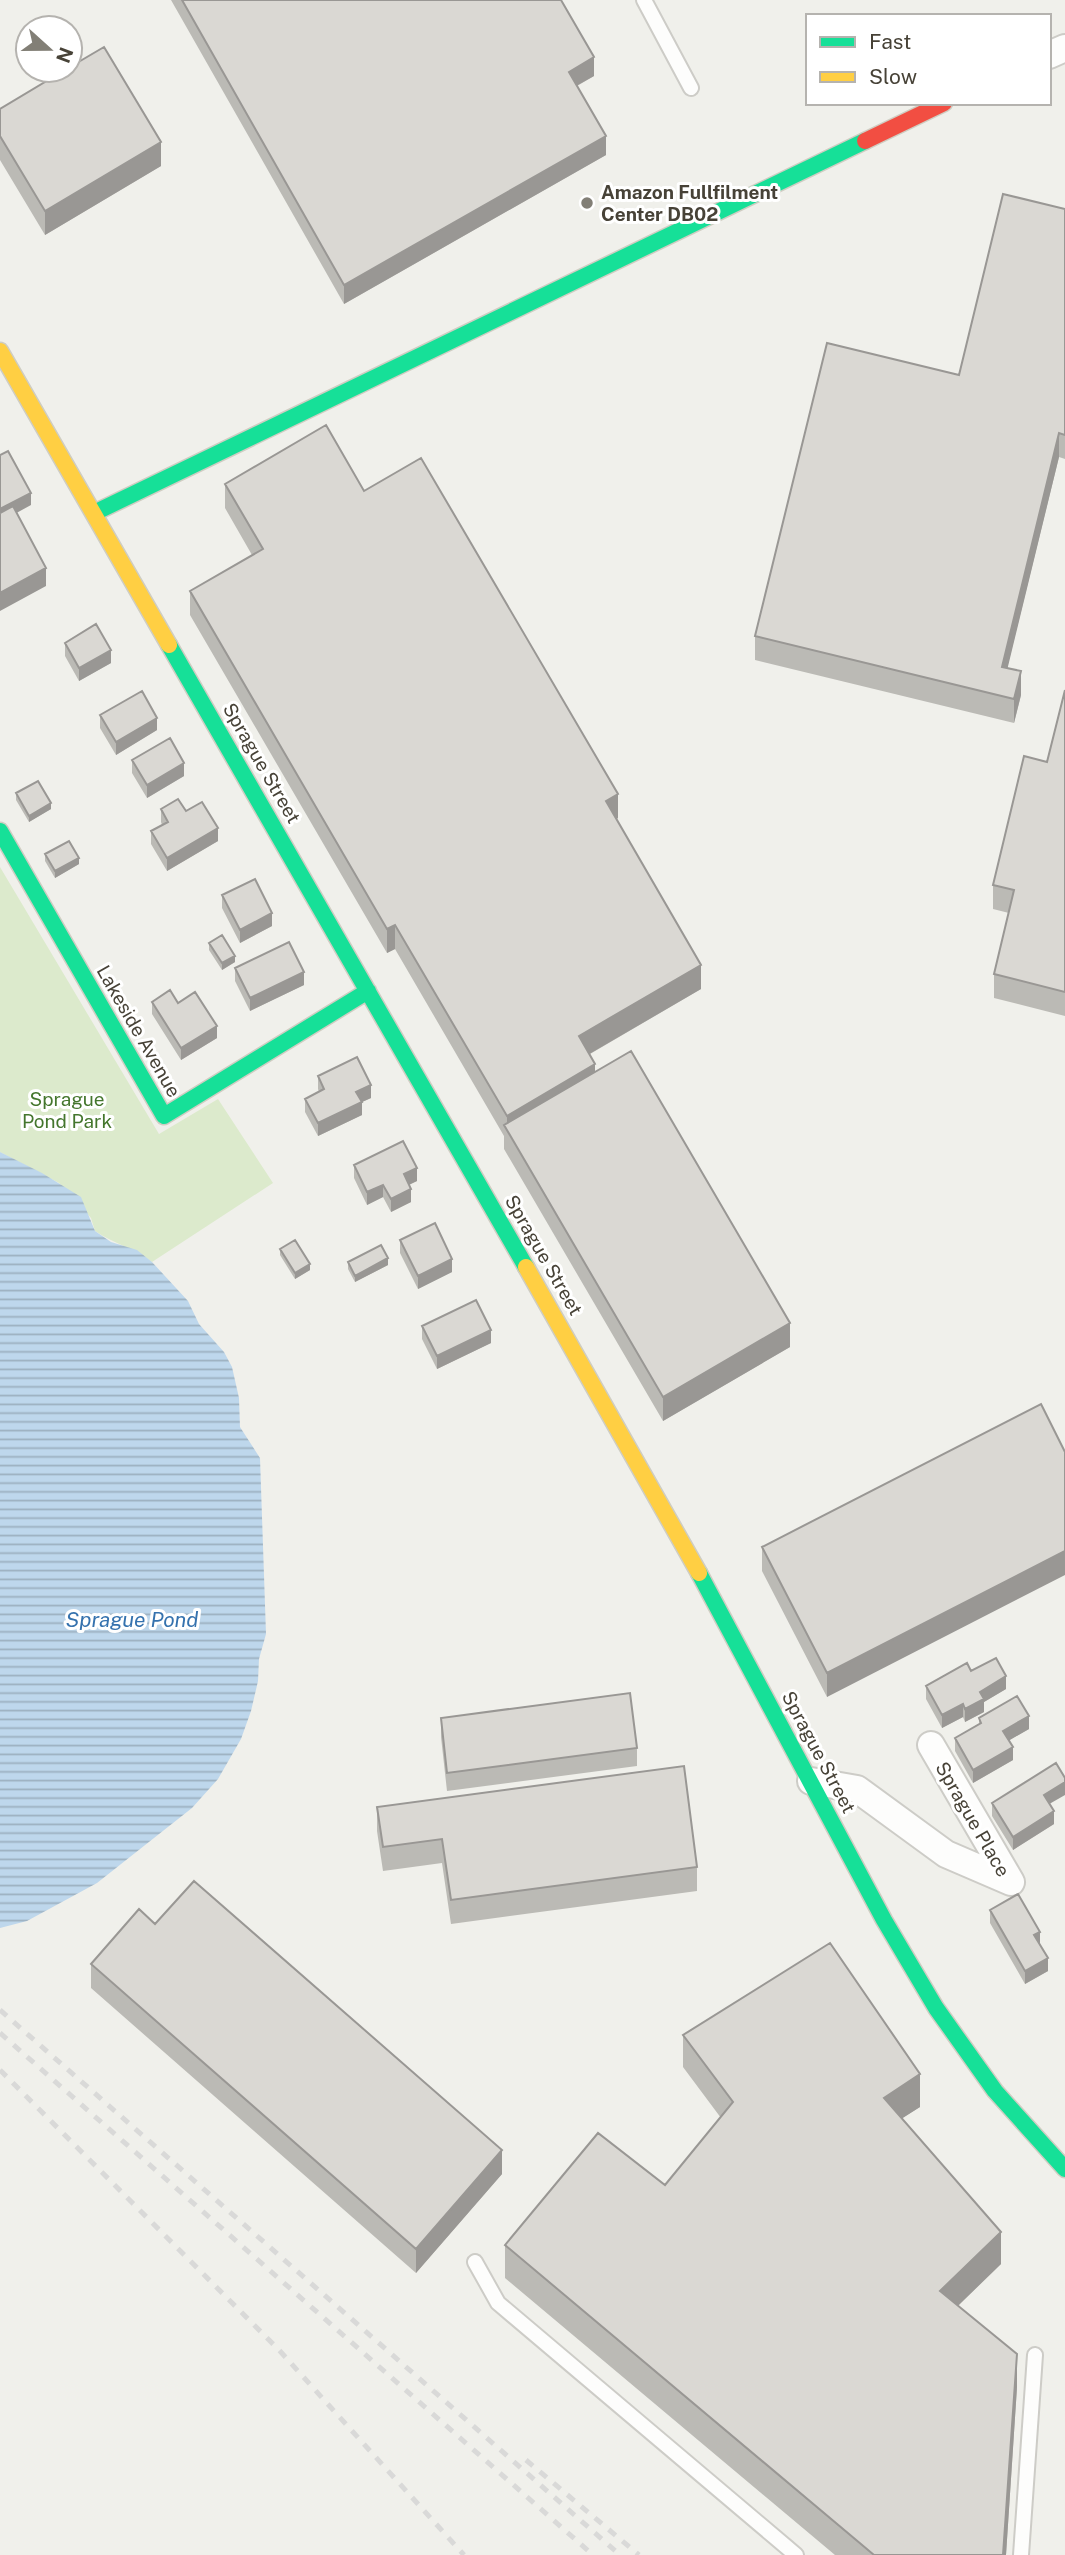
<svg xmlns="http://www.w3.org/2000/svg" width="1065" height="2555" font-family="'Public Sans',sans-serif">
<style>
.green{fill:#dceacc}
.water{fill:url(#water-rules)}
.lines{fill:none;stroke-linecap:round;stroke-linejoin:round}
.lane-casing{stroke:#cdccc7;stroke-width:18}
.street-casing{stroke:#cdccc7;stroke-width:30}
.fast-casing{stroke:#cfcdc2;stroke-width:19}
.slow-casing{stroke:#cfcdc2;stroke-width:19}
.jam-casing{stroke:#cfcdc2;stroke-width:19}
.lane{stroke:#fdfdfc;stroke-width:14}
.street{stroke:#fdfdfc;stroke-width:26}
.fast{stroke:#16e098;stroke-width:16}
.slow{stroke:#ffcf43;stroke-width:16}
.jam{stroke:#f24e42;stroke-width:16}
.rail{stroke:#d9d9d8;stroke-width:5;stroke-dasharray:9 9;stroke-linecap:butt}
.wall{fill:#bbbab5}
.shaded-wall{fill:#999794}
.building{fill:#dad8d3;stroke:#999794;stroke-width:2}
.poi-dot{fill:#827f76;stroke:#fff;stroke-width:2.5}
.labels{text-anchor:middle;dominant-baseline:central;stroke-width:6;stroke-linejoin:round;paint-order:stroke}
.poi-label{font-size:19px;font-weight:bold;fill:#474237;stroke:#fff;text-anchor:start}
.street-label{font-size:19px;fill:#474237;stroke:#fff}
.park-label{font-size:19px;fill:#44762d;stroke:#fff}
.water-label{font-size:21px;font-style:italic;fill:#3572ae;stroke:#fff}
</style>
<defs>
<pattern id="water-rules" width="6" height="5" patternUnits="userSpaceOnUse" patternTransform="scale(1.75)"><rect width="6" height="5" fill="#bed7ec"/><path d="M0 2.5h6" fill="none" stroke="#9cb0c0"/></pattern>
</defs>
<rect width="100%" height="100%" fill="#f0f0eb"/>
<path class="green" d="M0 867 159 1134 218 1099 273 1183 152 1262C134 1248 114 1244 95 1231L91 1218 59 1183 0 1152Z"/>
<path class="water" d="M0 1152 42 1173 81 1197 95 1231 111 1242 137 1250 152 1262 188 1301 199 1324 224 1352 232 1367 239 1398 240 1427 260 1458 266 1634 259 1659 258 1681 251 1711 241 1739 218 1779 192 1808 97 1883 27 1921 0 1928Z"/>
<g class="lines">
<g class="lane-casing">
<path id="lane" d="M644 0 691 88
M475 2262 498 2303 796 2555
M1021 2555 1035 2355"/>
</g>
<g class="street-casing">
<path id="street" d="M1049 55 1065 48
M811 1781 857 1789 946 1854 1011 1882 931 1745"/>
</g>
<g class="fast-casing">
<path id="fast" d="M94 513 865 141
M169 645 526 1267
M0 831 164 1116 368 991
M699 1573 884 1920 936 2008 995 2091 1065 2169"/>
</g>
<g class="slow-casing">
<path id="slow" d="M0 351 169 645
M526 1267 699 1573"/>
</g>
<g class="jam-casing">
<path id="jam" d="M865 141 944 103"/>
</g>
<use href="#lane" class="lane"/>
<use href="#street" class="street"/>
<use href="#fast" class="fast"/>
<use href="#slow" class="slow"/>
<use href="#jam" class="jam"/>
<path class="rail" d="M0 2010 620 2555
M0 2033 593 2555
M0 2070 279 2350 464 2555
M526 2460 639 2555"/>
</g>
<path class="wall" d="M171 0H561L594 76 577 86 606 155 344 304Z
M0 109 161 166 45 235 0 160Z
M1065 209V459L1059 457 1007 668 1021 695 1014 723 755 660V636L959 375Z
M225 484 364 491 618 818 616 819 701 989 590 1054 595 1072 790 1347 663 1421 504 1149V1136L395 949 387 953 190 615V591L252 555 225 508Z
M65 643 111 663 79 681 65 656Z
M1065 690V1016L994 998V974L1009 913 993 909V885L1047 762Z
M100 715 157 730 116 755 100 728Z
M132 760 184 776 147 798 132 773Z
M16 793 51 809 29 822 16 800Z
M161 809 186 811 218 841 167 871 151 844V831L162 825 161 822Z
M45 854 79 864 55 878 45 861Z
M222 895 272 926 240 943 222 908Z
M209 943 235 962 222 970 209 950Z
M235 968 304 985 250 1011 235 981Z
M152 1002 178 1003 217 1038 181 1060 152 1014Z
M318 1076 371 1098 362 1102V1115L318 1136 305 1112V1099L319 1092 318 1089Z
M354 1165 417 1181 409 1185 411 1202 391 1212 383 1197 367 1205 354 1178Z
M400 1240 452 1272 418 1289 400 1253Z
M280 1249 310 1270 295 1279 280 1255Z
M348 1262 388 1265 355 1282 348 1269Z
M422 1326 491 1343 437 1369 422 1339Z
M1041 1404 827 1697 762 1571V1547Z
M926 1686 1006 1689 984 1702V1712L965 1722 963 1717 942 1728 926 1699Z
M441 1718 637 1748V1766L447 1791 441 1737Z
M979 1718 1029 1729 1009 1740 1013 1760 973 1783 955 1751V1738L979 1724Z
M992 1803 1050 1804 1054 1824 1013 1850 992 1816Z
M377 1807 697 1867V1891L451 1924 442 1863 383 1871 377 1831Z
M990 1910 1040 1944 1048 1971 1025 1984 990 1923Z
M155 1924 502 2174 416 2273 91 1988V1964Z
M683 2035 920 2107 902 2118 1001 2264 958 2306 1017 2387 1006 2555H835L505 2278V2245L665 2185 721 2118 683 2067Z"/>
<path class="shaded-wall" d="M594 57V76L569 90V72Z
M606 136V155L344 304V285Z
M161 142V166L45 235V211Z
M1059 433V457L1002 691V667Z
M31 493V505L0 522V509Z
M46 568V586L0 611V593Z
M111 650V663L79 681V668Z
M1021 671V695L1014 723V699Z
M157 718V730L116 755V742Z
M184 763V776L147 798V785Z
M618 794V818L606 825V801Z
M51 803V809L29 822V816Z
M218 828V841L167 871V858Z
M79 858V864L55 878V871Z
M272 913V926L240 943V930Z
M395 925V949L387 953V929Z
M235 956V962L222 970V963Z
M701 965V989L579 1060V1036Z
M304 972V985L250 1011V998Z
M217 1026V1038L181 1060V1048Z
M595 1064V1088L507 1129V1116Z
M371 1085V1098L362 1102V1115L318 1136V1123L356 1092Z
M417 1168V1181L404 1187V1174Z
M383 1185V1197L367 1205V1192Z
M411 1189V1202L391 1212V1199Z
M388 1258V1265L355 1282V1276Z
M452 1259V1272L418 1289V1276Z
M310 1264V1270L295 1279V1273Z
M790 1323V1347L663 1421V1397Z
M491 1330V1343L437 1369V1356Z
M1065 1551V1575L827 1697V1673Z
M1006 1676V1689L984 1702V1712L965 1722V1709L980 1692Z
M963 1704V1717L942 1728V1715Z
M1029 1716V1729L1003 1744V1731Z
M1013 1747V1760L973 1783V1770Z
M1065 1782V1795L1044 1807V1795Z
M1054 1811V1824L1013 1850V1837Z
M1040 1932V1944L1034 1948V1935Z
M1048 1958V1971L1025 1984V1971Z
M920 2074V2107L884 2130V2098Z
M502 2150V2174L416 2273V2249Z
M1001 2232V2264L940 2323V2291Z
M1017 2354V2387L1006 2555H1003Z"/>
<path class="building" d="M182 0H561L594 57 569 72 606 136 344 285Z
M104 47 161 142 45 211 0 136V109L65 70H70V67Z
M1003 194 1065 209V435L1059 433 1002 667 1021 671 1014 699 755 636 827 343 959 375Z
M326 425 364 491 421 458 618 794 606 801 701 965 579 1036 595 1064 507 1116 395 925 387 929 190 591 263 549 225 484Z
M8 451 31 493 0 509V455Z
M13 506 46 568 0 593V513Z
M96 624 111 650 79 668 65 643Z
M1065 690V992L994 974 1014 890 993 885 1024 756 1047 762Z
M142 691 157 718 116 742 100 715Z
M170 738 184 763 147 785 132 760Z
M38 781 51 803 29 816 16 793Z
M178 799 186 811 202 802 218 828 167 858 151 831 168 822 161 809Z
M69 841 79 858 55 871 45 854Z
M255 879 272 913 240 930 222 895Z
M222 935 235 956 222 963 209 943Z
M289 942 304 972 250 998 235 968Z
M170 990 178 1003 195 992 217 1026 181 1048 152 1002Z
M631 1051 790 1323 663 1397 504 1125Z
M357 1057 371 1085 356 1092 362 1102 318 1123 305 1099 324 1089 318 1076Z
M403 1141 417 1168 404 1174 411 1189 391 1199 383 1185 367 1192 354 1165Z
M435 1223 452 1259 418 1276 400 1240Z
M295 1240 310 1264 295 1273 280 1249Z
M381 1245 388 1258 355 1276 348 1262Z
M476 1300 491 1330 437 1356 422 1326Z
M1041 1404 1065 1452V1551L827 1673 762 1547Z
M996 1658 1006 1676 980 1692 984 1699 965 1709 963 1704 942 1715 926 1686 967 1663 971 1671Z
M630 1693 637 1748 447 1773 441 1718Z
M1017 1696 1029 1716 1003 1731 1013 1747 973 1770 955 1738 981 1723 979 1718Z
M1056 1763 1065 1778V1782L1044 1795 1054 1811 1013 1837 992 1803Z
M684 1766 697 1867 451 1900 442 1839 383 1847 377 1807Z
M194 1881 502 2150 416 2249 91 1964 139 1909 155 1924Z
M1018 1894 1040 1932 1034 1935 1048 1958 1025 1971 990 1910Z
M830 1943 920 2074 884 2098 1001 2232 940 2291 1017 2354 1003 2555H874L505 2245 598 2133 665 2185 733 2102 683 2035Z"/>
<circle class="poi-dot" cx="587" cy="203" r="7"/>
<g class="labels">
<g class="poi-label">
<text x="601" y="192">Amazon Fullfilment<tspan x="601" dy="22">Center DB02</tspan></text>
</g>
<g class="street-label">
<text transform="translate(262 763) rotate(60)">Sprague Street</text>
<text transform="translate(139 1031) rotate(60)">Lakeside Avenue</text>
<text transform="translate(544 1255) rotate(60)">Sprague Street</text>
<text transform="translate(819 1752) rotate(62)">Sprague Street</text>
<text transform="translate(973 1819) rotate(60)">Sprague Place</text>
</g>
<g class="park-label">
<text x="67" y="1099">Sprague<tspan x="67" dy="22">Pond Park</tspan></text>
</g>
<g class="water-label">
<text x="132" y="1619">Sprague Pond</text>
</g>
</g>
<rect x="806" y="14" width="245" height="91" fill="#ffffff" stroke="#b5b3af" stroke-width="2"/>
<rect x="820" y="37" width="35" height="10" fill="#16e098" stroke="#b5b3af" stroke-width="2"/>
<text x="869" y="49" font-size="21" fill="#474237">Fast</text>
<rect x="820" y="72" width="35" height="10" fill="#ffcf43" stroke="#b5b3af" stroke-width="2"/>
<text x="869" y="84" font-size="21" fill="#474237">Slow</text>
<g transform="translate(49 49) rotate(111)"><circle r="33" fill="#ffffff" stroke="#b5b3af" stroke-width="2"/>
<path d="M0-5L12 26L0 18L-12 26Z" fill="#827f76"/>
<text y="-10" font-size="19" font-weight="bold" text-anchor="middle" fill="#474237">N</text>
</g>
</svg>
